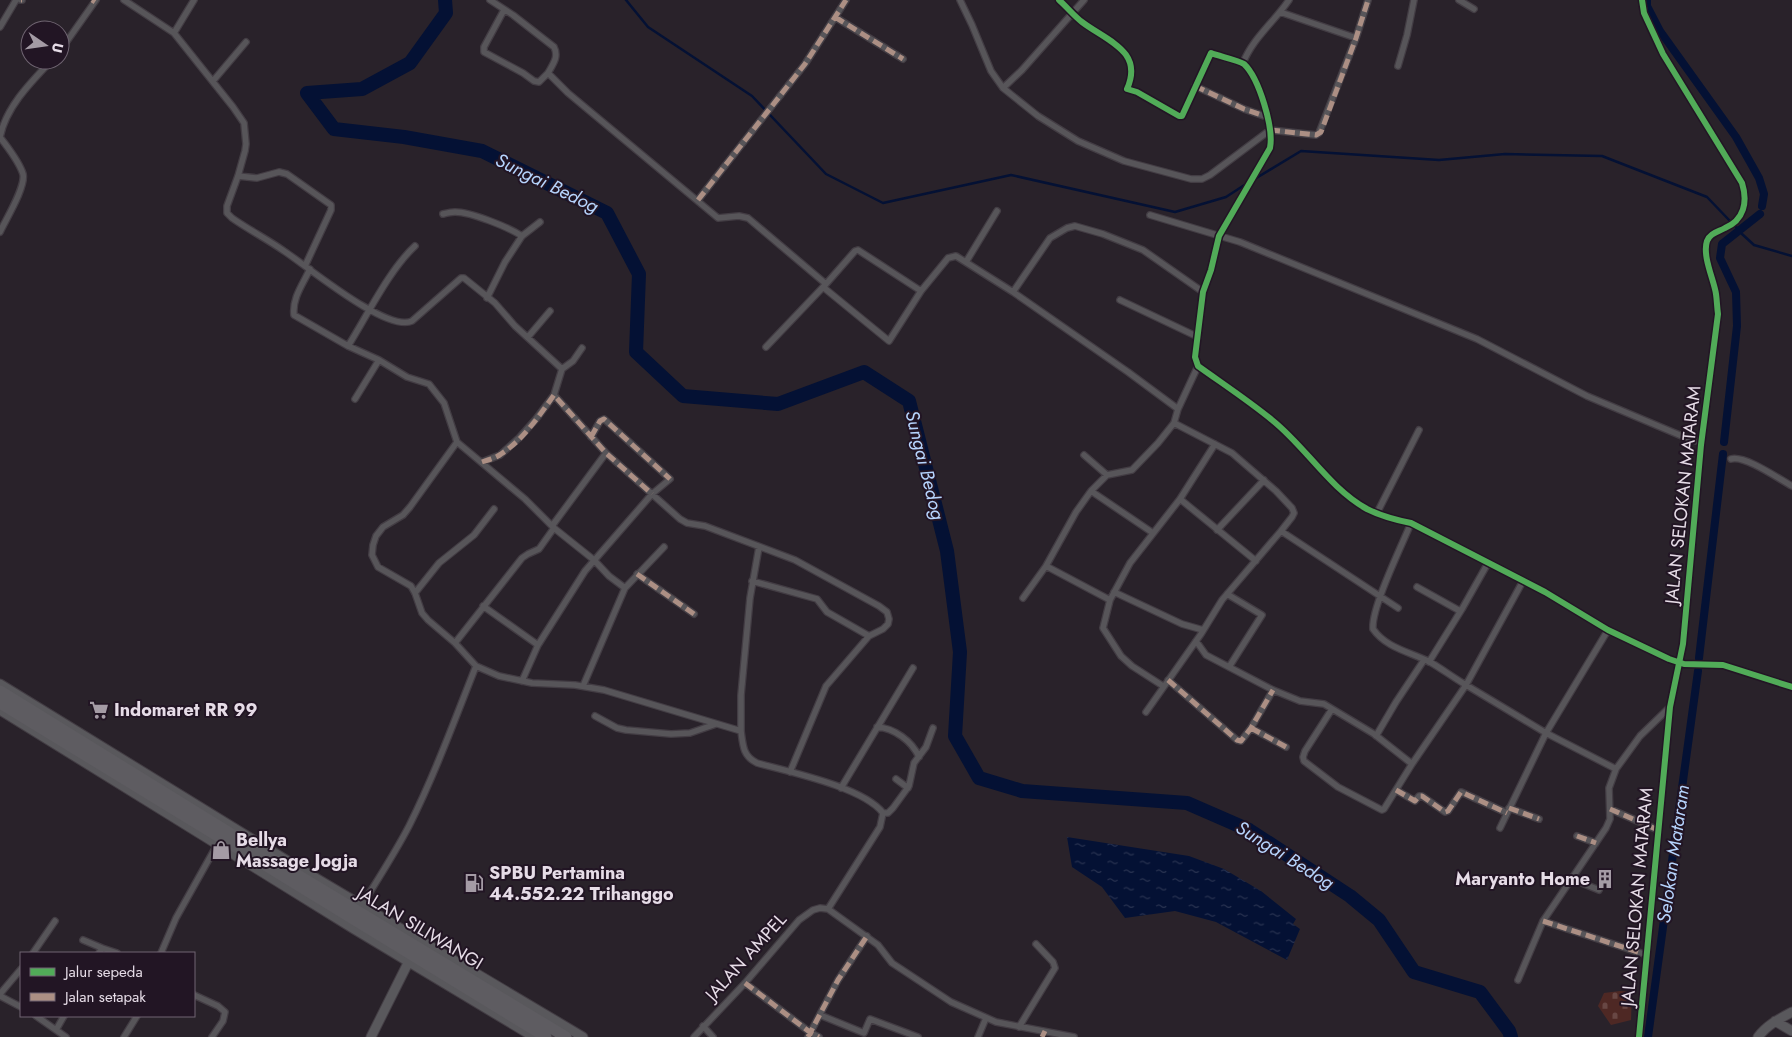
<svg xmlns="http://www.w3.org/2000/svg" width="1792" height="1037" font-family="Jost,sans-serif">
<style>
.cemetery{fill:url(#cemetery-stones)}
.water{fill:url(#water-ripples)}
.lines{fill:none;stroke-linecap:round;stroke-linejoin:round}
.stream{stroke:#041134;stroke-width:2.5}
.canal{stroke:#041134;stroke-width:8}
.river{stroke:#041134;stroke-width:14}
.street-casing{stroke:#433d44;stroke-width:8}
.secondary-casing{stroke:#433d44;stroke-width:11}
.highway-casing{stroke:#433d44;stroke-width:14}
.street{stroke:#575559;stroke-width:5.5}
.secondary{stroke:#59585c;stroke-width:9}
.highway{stroke:#5e5c61;stroke-width:11}
.quiet{stroke:#ac8f84;stroke-width:5;stroke-dasharray:10 5;stroke-linecap:butt}
.cycleway-casing{stroke:#221524;stroke-width:9}
.cycleway{stroke:#51ab58;stroke-width:6}
.labels{text-anchor:middle;dominant-baseline:central;stroke-width:4;stroke-linejoin:round;paint-order:stroke}
.street-label{font-size:18px;fill:#e6dce7;stroke:#221524}
.poi-label{font-size:18px;font-weight:bold;fill:#e6dce7;stroke:#221524;text-anchor:start}
.water-label{font-size:19px;font-style:italic;fill:#b6d4fd;stroke:#221524}
</style>
<defs>
<pattern id="cemetery-stones" width="16" height="16" patternUnits="userSpaceOnUse" patternTransform="scale(1.25)"><rect width="16" height="16" fill="#4e2824"/><path d="M2 7V4a2 2 0 0 1 4 0v3zM10 15v-3a2 2 0 0 1 4 0v3z" fill="#684744"/></pattern>
<pattern id="water-ripples" width="26" height="14" patternUnits="userSpaceOnUse" patternTransform="scale(1.25)"><rect width="26" height="14" fill="#041134"/><path d="M2 4q2-2 4 0t4 0M15 11q2-2 4 0t4 0" fill="none" stroke="#293351"/></pattern>
</defs>
<rect width="100%" height="100%" fill="#29222a"/>
<path class="cemetery" d="M1620 991 1632 992 1631 1020 1611 1025 1598 1006 1604 993Z"/>
<path class="water" d="M1067 837 1189 856 1224 869 1261 891 1296 919 1293 924 1300 929 1287 960 1216 922 1175 911 1125 918 1102 887 1072 867Z"/>
<g class="lines">
<path class="stream" d="M626 0 648 27 752 96 826 174 883 203 1011 175 1175 212 1226 197 1246 184
M1253 180 1301 151 1439 160 1505 154 1602 156 1707 197 1730 221
M1736 227 1737 228
M1742 234 1754 245 1792 256"/>
<path class="canal" d="M1647 0V6L1660 31 1736 137 1759 178 1764 194 1762 206
M1724 442 1737 326 1736 292 1720 258 1722 244 1760 214
M1699 658 1723 454
M1648 1037 1698 671"/>
<path class="river" d="M445 0 446 13 410 63 362 89 307 93 334 129 404 137 482 151 607 213 639 274 636 352 683 396 778 404 864 372 909 401 947 551 960 652 955 736 979 778 1022 791 1187 803 1249 830 1350 896 1379 920 1414 972 1480 992 1509 1031 1511 1037"/>
<g class="street-casing">
<path id="street" d="M21 0H22
M124 0 174 33 233 107 244 123 246 144 245 151 238 176 227 206V213L232 218C249 230 267 239 284 251 307 266 387 333 412 321L461 278H464L495 303 515 326 562 369 554 395 536 419 519 438 500 455 482 462
M490 0 513 15 554 47C559 57 553 64 548 73L568 93 718 218 739 216 748 218 826 284
M960 0 972 25 991 71 1003 88 1038 116 1078 141 1124 161 1191 179H1202L1210 175 1270 130 1316 135 1319 133 1356 38 1368 0
M1059 0C1067 7 1074 16 1082 22 1107 41 1144 51 1127 89L1137 92 1179 116H1182L1211 53C1218 56 1238 60 1244 64 1259 78 1274 128 1270 148L1219 236 1211 270 1203 292 1195 357 1198 366C1223 384 1249 401 1272 420 1306 447 1329 488 1367 509 1381 516 1396 520 1411 523L1545 592 1608 630 1669 659 1684 664 1723 665 1792 687
M1459 0 1474 9
M504 10 484 47V52L523 73 534 81 539 82 548 73
M1280 12 1356 38
M835 17 903 59
M0 27 16 0
M174 33 194 0
M60 51 96 0
M1243 63C1253 38 1274 22 1289 0
M1398 66 1407 35 1414 0
M213 81 246 42
M1195 86 1244 109 1267 117
M1003 88 1022 70 1084 0
M0 137C8 148 19 161 23 174 26 187 6 219 0 232
M0 137C6 107 31 82 52 60
M238 176 257 178 279 172 287 174 331 205V210L305 266
M698 200 805 64 846 0
M443 214C447 213 451 212 455 212 471 212 508 227 522 236
M1150 215 1240 242 1477 339 1587 396 1689 439 1701 442
M415 246C389 270 367 316 348 346L379 360 407 377 429 384 444 403 457 442 525 499 554 528 594 560 609 576 625 588 583 686
M966 262 997 211
M310 269C303 284 292 298 294 315L348 346
M823 287 889 341 921 291
M1013 292 1050 238 1067 228 1075 226 1103 234 1143 250 1203 292
M487 298 505 262 522 236 540 222
M1120 300 1198 337
M528 337 550 311
M766 347 826 284 855 251 858 250 921 291 948 258 956 256 1013 292 1128 372 1178 409 1198 366
M562 369 573 361 582 348
M554 395 606 453 680 519 687 523 705 526 795 560 879 606 887 612 889 619 888 624 883 629 869 636 826 686 790 772
M355 399 379 360
M1174 423 1232 453 1276 491 1292 508 1294 513 1292 517 1281 531 1398 608
M457 442 410 507 403 515 383 527 376 536 373 545 372 555 378 567 411 586 415 593 422 613 428 620 455 643 476 666 499 676 532 683 575 685 604 690 741 731C743 746 743 756 757 763 790 772 863 787 883 813L880 827 828 909
M1215 444 1180 499 1256 561
M1084 455 1107 475
M1731 459C1745 455 1779 479 1792 486
M1091 491 1153 533
M1377 513 1419 430
M1411 523C1402 545 1371 608 1373 629 1386 648 1410 652 1430 662 1442 669 1454 678 1466 685L1523 581
M552 526 606 453
M1217 530 1264 480
M1046 566 1110 600
M637 574 694 614
M752 581 817 599 827 612 869 636
M1417 587 1460 611
M625 588 664 547
M1114 592 1182 624 1203 630
M415 593 439 563 474 535 494 509
M1227 594 1262 615 1229 667
M1023 598 1046 566 1076 512 1091 491 1107 475 1132 470 1158 443 1174 423 1178 409
M483 606 538 645
M1196 641 1206 655 1273 690 1300 701 1324 704 1374 734 1412 764
M455 643 522 558 528 554 539 549 554 528
M1429 662 1462 609 1488 563
M1168 680 1237 740 1241 741 1251 728 1273 690
M522 681 538 645 585 571 652 494 670 479 604 419 600 421 591 437
M1163 686 1132 666 1121 656 1103 628 1110 600 1130 563 1180 499
M1332 709 1305 751 1303 757 1304 761 1338 787 1382 810 1384 809 1412 764 1466 685 1546 733 1500 828
M1146 712 1201 634 1222 600 1281 531
M595 716 617 728 626 730 671 734 690 733 716 724
M877 727C894 728 912 741 919 757
M1251 728 1286 747
M741 731V695L750 598 759 547
M1376 736 1396 702 1424 660
M1616 769 1640 736 1670 707
M896 779 908 788
M841 788 913 668
M1396 790 1415 801 1419 796H1422L1445 812 1448 811 1461 792 1507 813
M1509 808 1539 819
M1610 809 1658 830
M883 813H888L893 808 909 786 914 763 926 747 933 728
M1577 836 1596 843
M1572 879 1599 890
M362 905C378 879 395 853 409 826 435 774 455 719 476 666
M828 909 878 945 892 963 951 1002 996 1022 1074 1037
M1543 921 1647 955
M83 940 102 948
M33 953 55 921
M99 953 102 948 117 953
M161 953 176 918 218 843
M1518 980 1543 921 1606 828 1610 819 1609 788 1616 769 1546 733 1608 630
M745 983 811 1033 819 1037
M0 994 21 969
M194 995 218 1006 225 1012 223 1021 212 1037
M0 996 21 1007
M820 1015 864 1033 870 1019 918 1037
M36 1016 66 1037
M703 1026 713 1037
M1019 1027 1055 968 1053 962 1036 944
M56 1030 64 1016
M124 1037 137 1016
M694 1037 745 983 799 920 813 910 820 908 828 909
M808 1037 838 980 867 936
M978 1037 986 1018
M1639 1037 1670 707 1683 644 1701 445 1718 314C1717 307 1717 301 1716 294 1714 280 1702 256 1707 241 1710 233 1718 232 1725 228 1744 220 1748 202 1742 183L1663 54 1644 13 1642 0"/>
</g>
<g class="secondary-casing">
<path id="secondary" d="M0 684 304 871 583 1037
M0 710 354 929 534 1037
M1775 1021 1792 1031
M371 1037 409 961
M1758 1037C1767 1025 1779 1019 1792 1012"/>
</g>
<g class="highway-casing">
<path id="highway" d="M0 691 301 877 566 1037
M0 703 546 1037"/>
</g>
<use href="#street" class="street"/>
<use href="#secondary" class="secondary"/>
<use href="#highway" class="highway"/>
<path class="quiet" d="M21 0H22
M92 0 95 2
M835 17 903 59
M1195 86 1244 109 1267 117
M1270 130 1316 135 1321 132 1356 38 1368 0
M698 200 805 64 846 0
M591 437 600 421 604 419 670 479
M482 462C488 460 496 458 501 454 523 440 539 416 554 395L606 453 652 494
M637 574 694 614
M1168 680 1237 740 1241 741 1251 728 1273 690
M1251 728 1286 747
M1396 790 1415 801 1419 796H1422L1445 812 1448 811 1461 792 1507 813
M1509 808 1539 819
M1610 809 1658 830
M1577 836 1596 843
M1543 921 1647 955
M745 983 811 1033 819 1037
M808 1037 838 980 867 936
M1042 1037 1045 1031"/>
<g class="cycleway-casing">
<path id="cycleway" d="M1059 0C1067 7 1074 16 1082 22 1107 41 1144 51 1127 89L1137 92 1179 116H1182L1211 53C1218 56 1238 60 1244 64 1259 78 1274 128 1270 148L1219 236 1211 270 1203 292 1195 357 1198 366C1223 384 1249 401 1272 420 1306 447 1329 488 1367 509 1381 516 1396 520 1411 523L1545 592 1608 630 1669 659 1684 664 1723 665 1792 687
M1639 1037 1670 707 1683 644 1701 445 1718 314C1717 307 1717 301 1716 294 1714 280 1702 256 1707 241 1710 233 1718 232 1725 228 1744 220 1748 202 1742 183L1663 54 1644 13 1642 0"/>
</g>
<use href="#cycleway" class="cycleway"/>
</g>
<defs>
<g id="supermarket-bare" transform="scale(1.5)"><path d="M-6-5.5h2.5l.6 2H6L4.5 2H-2.5L-4.4-4H-6ZM-1.5 3.2a1.3 1.3 0 1 0 .1 0ZM3 3.2a1.3 1.3 0 1 0 .1 0Z" fill="#a49ba5" stroke="#221524" stroke-width="2.5" paint-order="stroke"/></g>
<g id="shop-bare" transform="scale(1.5)"><path d="M-5-2.5h2.3a2.7 3.5 0 0 1 5.4 0H5L5.5 6h-11ZM-1.5-2.5h3a1.5 2.3 0 0 0-3 0Z" fill="#a49ba5" stroke="#221524" stroke-width="2.5" paint-order="stroke"/></g>
<g id="building-bare" transform="scale(1.5)"><path d="M-4-6H4V6H1V3H-1V6H-4ZM-2.5-4.3h1.7v1.8h-1.7ZM.8-4.3h1.7v1.8H.8ZM-2.5-1h1.7V.8h-1.7ZM.8-1h1.7V.8H.8Z" fill="#a49ba5" stroke="#221524" stroke-width="2.5" paint-order="stroke"/></g>
<g id="fuel-bare" transform="scale(1.5)"><path d="M-5.5-6h7V0h2V4h1.3V-2.5L3-4.5l.8-.8L6-3V5H2.5V1h-1V6h-7ZM-4.2-4.7v3.2H.2V-4.7Z" fill="#a49ba5" stroke="#221524" stroke-width="2.5" paint-order="stroke"/></g>
</defs>
<g fill-rule="evenodd">
<use href="#supermarket-bare" x="99" y="710"/>
<use href="#shop-bare" x="221" y="850"/>
<use href="#building-bare" x="1605" y="879"/>
<use href="#fuel-bare" x="474" y="883"/>
</g>
<g class="labels">
<g class="street-label">
<text transform="translate(1683 495) rotate(-84)">JALAN SELOKAN MATARAM</text>
<text transform="translate(1637 897) rotate(-85)">JALAN SELOKAN MATARAM</text>
<text transform="translate(420 928) rotate(31)">JALAN SILIWANGI</text>
<text transform="translate(746 957) rotate(-48)">JALAN AMPEL</text>
</g>
<g class="poi-label">
<text x="114" y="710">Indomaret RR 99</text>
<text x="236" y="840">Bellya<tspan x="236" dy="21">Massage Jogja</tspan></text>
<text x="489" y="873">SPBU Pertamina<tspan x="489" dy="21">44.552.22 Trihanggo</tspan></text>
<text x="1590" y="879" text-anchor="end">Maryanto Home</text>
</g>
<g class="water-label">
<text transform="translate(547 183) rotate(26)">Sungai Bedog</text>
<text transform="translate(925 465) rotate(76)">Sungai Bedog</text>
<text transform="translate(1673 854) rotate(-82)">Selokan Mataram</text>
<text transform="translate(1285 855) rotate(32)">Sungai Bedog</text>
</g>
</g>
<rect x="20" y="952" width="175" height="65" fill="#221524" stroke="#706572"/>
<rect x="30" y="968" width="25" height="8" fill="#51ab58" stroke="#706572"/>
<text x="65" y="977" font-size="15" fill="#e6dce7">Jalur sepeda</text>
<rect x="30" y="993" width="25" height="8" fill="#ac8f84" stroke="#706572"/>
<text x="65" y="1002" font-size="15" fill="#e6dce7">Jalan setapak</text>
<g transform="translate(45 45) rotate(103)"><circle r="24" fill="#221524" stroke="#706572"/>
<path d="M0-4L9 19L0 12L-9 19Z" fill="#a49ba5"/>
<text y="-8" font-size="14" font-weight="bold" text-anchor="middle" fill="#e6dce7">U</text>
</g>
</svg>
